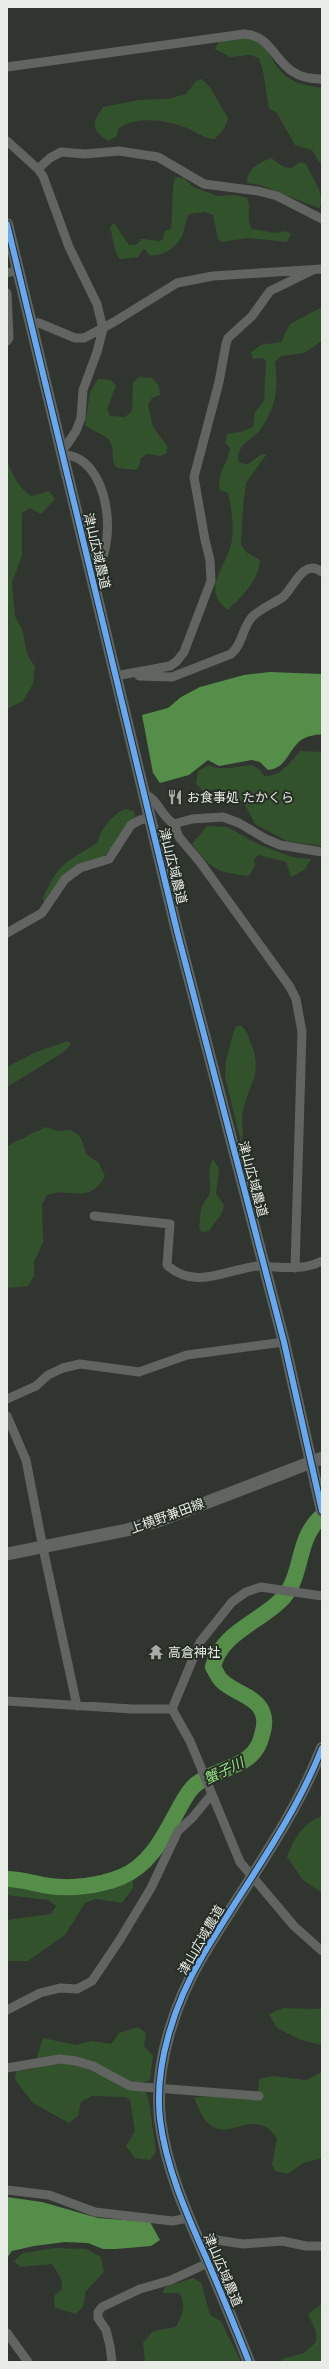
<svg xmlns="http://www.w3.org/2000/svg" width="329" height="2369" font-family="'Zilla Slab','Noto Sans JP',serif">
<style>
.green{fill:#32522b}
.water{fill:#558e49}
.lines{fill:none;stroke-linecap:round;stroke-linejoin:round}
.river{stroke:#558e49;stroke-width:16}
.minor{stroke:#616460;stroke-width:9}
.tertiary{stroke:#616460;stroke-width:12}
.secondary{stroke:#616460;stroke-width:13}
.cycleway-casing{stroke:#262d24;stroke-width:8}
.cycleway{stroke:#66a8f1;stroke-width:6}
.labels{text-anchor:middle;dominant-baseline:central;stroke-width:4;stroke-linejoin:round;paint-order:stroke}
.street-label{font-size:13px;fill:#e7ece6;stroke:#262d24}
.poi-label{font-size:13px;fill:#e7ece6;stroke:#262d24;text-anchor:start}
.water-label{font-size:14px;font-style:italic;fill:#97e985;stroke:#262d24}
</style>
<rect width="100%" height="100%" fill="#313530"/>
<path class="green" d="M241 37C275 43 267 64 289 78 298 85 311 86 322 88V163L319 162 312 150 295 145 277 113 269 108 263 71 259 58 250 55 230 57 215 49 220 39Z
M202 79 211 89 228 118 225 127 215 139C204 139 197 132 187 128 167 120 135 115 118 129L117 136 108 141C90 128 92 124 103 107L139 100 168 99 186 94 196 81Z
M271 158 284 167 291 168 300 162 306 164 319 189 322 204 319 208 260 185 247 183C247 168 259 163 271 158Z
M175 177 184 178 193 187 218 196 235 195 247 198C252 208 245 219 252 229L275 233 286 231 291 234 287 242 248 238 222 242 218 239 213 215 205 212 189 214C184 222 185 234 179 241 172 250 160 257 149 255L146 250 143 249 138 257 120 259C112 248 114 240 110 227L114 223 129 245H136L142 239 159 241 163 239 165 231 171 229C173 211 171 194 175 177Z
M322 307V341L304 353 281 356 275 362C278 388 277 405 262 427 254 440 234 444 239 463L248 464 262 454 266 455 246 483 243 507 241 544 246 552 260 560C258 582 243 595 228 610 198 589 230 564 232 539 234 525 231 507 228 493L220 490C216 474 228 464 230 448L225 442 227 434 244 431 253 427 255 412 264 401 266 362 263 358 253 359 251 352 261 345 281 342 290 324Z
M139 377 152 378 159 386 160 395 152 398 148 405 153 427 167 446V453L160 456 147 454 141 458 139 467 136 470 117 468C110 460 115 453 111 444 108 434 93 432 85 425L90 392 98 379 111 380 116 386 107 409 110 416 125 417 132 411 133 382Z
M7 460C12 475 18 486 31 496L49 491 55 499 41 514 30 508 22 513V556L12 582 15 616 23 632 27 654 35 667 33 684 23 701 7 709Z
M300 751 322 752V846L287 841 255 824 244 803 219 789 203 791 196 784 198 771 208 765C222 772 236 766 252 765L260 770 264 776C280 777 290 763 300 751Z
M125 809 134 811 135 818C117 830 117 846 102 858 97 862 88 862 82 864 63 871 55 887 44 903L43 898C60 860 65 864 97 843 102 828 110 816 125 809Z
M207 826 227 827 258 844 292 857 311 859 304 870 291 877 286 862 258 855 254 860 255 866 249 876C216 872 212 870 192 844Z
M241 1025C246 1030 248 1035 250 1041 265 1075 247 1084 242 1116 241 1124 245 1135 241 1143L225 1077 226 1060 235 1027Z
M68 1041 71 1044 64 1052 7 1087V1067L36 1052Z
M45 1127 58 1131 71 1130 80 1136 87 1155 99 1163 105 1176C89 1206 71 1186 47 1195L42 1204 43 1242 34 1262V1276L28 1286 7 1288V1146Z
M213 1159 219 1169 216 1194 224 1205 222 1213 209 1231 202 1232 199 1228C200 1221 200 1212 202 1206 204 1202 207 1199 209 1195 213 1183 205 1172 213 1159Z
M322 1816V1893L303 1880 287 1857C294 1838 303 1823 322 1816Z
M133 1881V1888L122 1903 96 1899 85 1903 65 1935 28 1961H7V1920L51 1914 56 1906 48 1900 7 1895V1885L61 1894 96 1890Z
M283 2008 322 2009V2045L301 2040 277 2028 269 2014Z
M138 2027 146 2033 144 2046 153 2056 150 2080 142 2083 149 2101 156 2152 150 2160 135 2158 126 2146 135 2131 130 2100 125 2097 92 2096 81 2102 78 2116 69 2123 33 2103 15 2080 16 2071 33 2069 43 2038 76 2045 91 2041 111 2044 119 2033Z
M322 2072V2158L303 2163 288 2174 275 2171 272 2164 277 2139C256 2104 228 2144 208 2123 202 2118 198 2106 194 2098L204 2096 251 2099 258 2091 259 2079 273 2076 306 2080Z
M55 2248 86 2249 101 2257 104 2272 86 2291 83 2307 76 2314 55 2308 54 2296 62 2289 61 2278 52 2264 20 2267 14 2261 23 2253Z
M193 2278 201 2282 210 2315 221 2321 241 2362H145L143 2343 153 2331 176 2327C182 2317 187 2304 179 2293H162L165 2287Z
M322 2304V2362H281L282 2359 304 2353 316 2342V2332L308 2314Z"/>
<path class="water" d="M270 672 322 674V734C315 735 307 736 301 740 288 750 287 768 268 770L260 762 252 760 219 766 208 760 189 775 160 783 153 773 142 715 168 708 181 697 200 687 244 675Z
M7 2197 42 2202 98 2218 150 2222 160 2240 151 2246 116 2249H103L88 2243 65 2242 34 2246 12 2251 7 2258Z"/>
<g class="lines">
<path class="river" d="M7 1879C21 1879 35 1884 49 1886 72 1889 99 1886 121 1877 149 1866 163 1838 177 1812 182 1803 187 1792 195 1785 218 1766 255 1769 262 1735 264 1729 265 1720 263 1714 258 1696 233 1693 221 1680 218 1677 216 1672 213 1667 221 1633 258 1623 281 1600 304 1578 295 1539 322 1516"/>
<path class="minor" d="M7 67 244 34C280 36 273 80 322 79
M7 141 38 169 43 176 69 247 97 304 103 329 97 352 83 390 81 418 76 431 66 446 61 447
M38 169 50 158 61 152 85 154 119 151 158 157 204 184 258 191 277 196 322 219
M7 273 18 270
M7 293 9 338 7 341
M30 322 39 323 75 338H84L114 322 177 283 213 276 322 269
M63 455C110 455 120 548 92 576
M115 676 170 666 177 661 184 652 211 581 210 560 205 540 194 477 219 382 226 344 228 338 252 316 270 291 313 270
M139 676 172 677 231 654C243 644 242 628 252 617 261 608 273 604 283 597 293 589 303 557 322 572
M145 794C158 800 162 817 174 824L192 819 223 817 239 823 266 839 280 845 322 852
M174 824 179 837 200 862 290 987 296 999 302 1032 295 1268
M7 933 42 913 65 879 80 868 109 859 131 825 140 820 150 818
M94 1216 170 1224 167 1265C195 1291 227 1269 258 1266 264 1265 269 1267 274 1267 291 1268 306 1269 322 1261
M7 1399 36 1386 48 1375 63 1368 80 1364 139 1372 187 1355 284 1342
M7 1416 26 1460 43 1548 77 1706
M322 1596 261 1587 246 1592 232 1602 200 1642 172 1709 190 1741 240 1862 294 1926 322 1951
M7 1701 132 1709H172
M7 2010 40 1993 60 1988 77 1989 92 1981 119 1941 151 1888 178 1831 193 1817 211 1795
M7 2068 60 2059 76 2061 93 2066 130 2086 259 2096
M7 2190 49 2195 95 2212 172 2221 189 2218
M199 2241 210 2239 243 2244 282 2241 306 2246H322
M7 2333 28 2362
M112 2362 110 2346 106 2330 98 2318V2312L102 2307 140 2289 171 2280 208 2263"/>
<path class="tertiary" d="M7 224 177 931 284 1342 322 1511
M249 2362C236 2329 222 2295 208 2262 188 2217 166 2169 160 2119 154 2064 175 2002 203 1955 243 1887 293 1822 322 1748"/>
<path class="secondary" d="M7 1554 127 1530 161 1520 322 1458"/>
<g class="cycleway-casing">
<path id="cycleway" d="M7 224 177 931 284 1342 322 1511
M249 2362C236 2329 222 2295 208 2262 188 2217 166 2169 160 2119 154 2064 175 2002 203 1955 243 1887 293 1822 322 1748"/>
</g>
<use href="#cycleway" class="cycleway"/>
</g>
<defs>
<g id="restaurant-bare" transform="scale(1.2)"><path d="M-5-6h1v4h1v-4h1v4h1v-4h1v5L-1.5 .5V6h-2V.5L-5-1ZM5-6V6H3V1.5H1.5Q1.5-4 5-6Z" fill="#a7aca6" stroke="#262d24" stroke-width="2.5" paint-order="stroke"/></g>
<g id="temple-bare" transform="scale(1.2)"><path d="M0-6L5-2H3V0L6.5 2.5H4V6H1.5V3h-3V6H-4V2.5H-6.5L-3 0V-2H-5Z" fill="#a7aca6" stroke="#262d24" stroke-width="2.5" paint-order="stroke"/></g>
</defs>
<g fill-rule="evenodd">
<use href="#restaurant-bare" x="175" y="797"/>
<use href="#temple-bare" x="156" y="1652"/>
</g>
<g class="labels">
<g class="street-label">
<text transform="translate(97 551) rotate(77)">津山広域農道</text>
<text transform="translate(173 866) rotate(76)">津山広域農道</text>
<text transform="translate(253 1179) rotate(75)">津山広域農道</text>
<text transform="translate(167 1516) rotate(-20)">上横野兼田線</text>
<text transform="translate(201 1940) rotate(-60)">津山広域農道</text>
<text transform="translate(223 2270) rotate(67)">津山広域農道</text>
</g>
<g class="poi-label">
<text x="187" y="797">お食事処 たかくら</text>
<text x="168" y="1652">高倉神社</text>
</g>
<g class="water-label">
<text transform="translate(224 1771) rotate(-26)">蟹子川</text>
</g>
</g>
<rect width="329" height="2369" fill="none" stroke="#e7ece6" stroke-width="16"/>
</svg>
